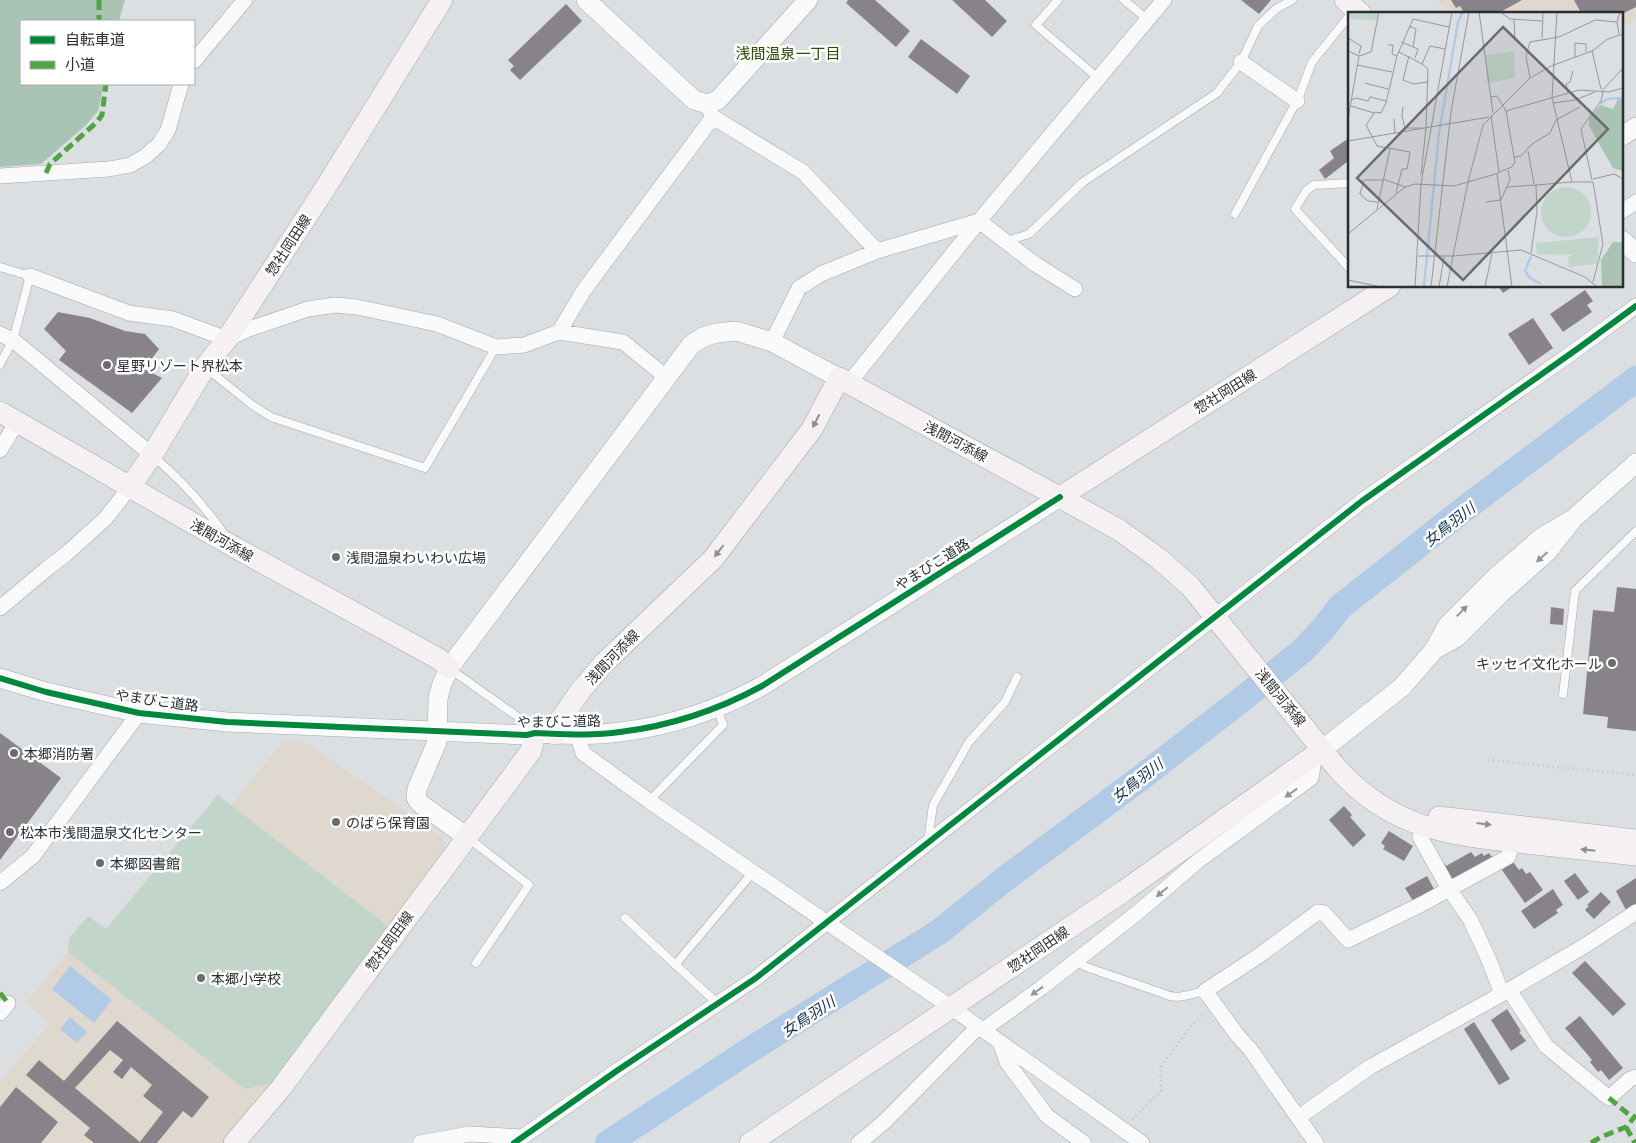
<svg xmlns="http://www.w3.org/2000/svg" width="1636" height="1143" font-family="'Noto Sans','Noto Sans JP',sans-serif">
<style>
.education{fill:#dfd8cf}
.green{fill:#c2d5ca}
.forest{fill:#a9c4b4}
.water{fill:#b1cbe6}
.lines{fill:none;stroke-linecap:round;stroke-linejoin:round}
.river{stroke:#b1cbe6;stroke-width:26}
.building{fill:#878389;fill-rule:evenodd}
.service-casing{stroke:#a5a7a9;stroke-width:9}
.minor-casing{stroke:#a5a7a9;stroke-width:16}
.tertiary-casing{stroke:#a5a7a9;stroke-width:20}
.secondary-casing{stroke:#a5a7a9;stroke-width:22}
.path{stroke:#bfbfc1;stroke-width:2.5;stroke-dasharray:1 4;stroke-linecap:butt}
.service{stroke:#fafafb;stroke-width:8}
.minor{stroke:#fafafb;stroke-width:15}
.tertiary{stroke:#fafafb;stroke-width:19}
.secondary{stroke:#f5f1f2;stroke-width:21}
.quiet{stroke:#51a443;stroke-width:5;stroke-dasharray:10 5;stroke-linecap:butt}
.cycleway-casing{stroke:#fff;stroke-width:9}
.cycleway{stroke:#00873e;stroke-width:6}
.oneway{fill:#908f90}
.oneway2{fill:#929495}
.poi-dot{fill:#696b6e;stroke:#fff;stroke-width:2}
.labels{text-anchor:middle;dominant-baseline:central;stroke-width:5;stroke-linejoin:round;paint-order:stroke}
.street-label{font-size:14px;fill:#2b2d2f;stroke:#fff}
.poi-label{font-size:14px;fill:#2b2d2f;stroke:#fff;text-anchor:start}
.neighbourhood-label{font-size:15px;fill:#2c4900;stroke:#fff}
.water-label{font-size:15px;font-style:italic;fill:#062c50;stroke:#fff}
.inset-river{fill:none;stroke:#b1cbe6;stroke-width:2.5}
.inset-road{fill:none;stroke:#95989a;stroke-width:1}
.view{fill:#696b6e;fill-opacity:0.15;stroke:#696b6e;stroke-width:2.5}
.inset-edge{fill:none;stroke:#2b2d2f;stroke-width:2.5}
</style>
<rect width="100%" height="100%" fill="#dcdfe2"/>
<path class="education" d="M1436 0H1636V18L1622 28V14H1452Z
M283 742 307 743 444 838 446 856 228 1143H0V1081L50 1024 26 1003 67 954 69 938 88 916 106 929 218 795 231 805Z"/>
<path class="green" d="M218 795 393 930 277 1082 245 1089 68 952 69 938 88 916 106 929Z"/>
<path class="forest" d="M0 0H125L119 21H21V84H104L98 111 86 125 41 164 0 167Z"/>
<path class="water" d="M70 966 112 1000 94 1023 52 989Z
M70 1017 87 1032 77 1043 60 1029Z"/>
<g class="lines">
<path class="river" d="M608 1143 756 1046 939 932 1006 878 1138 780 1245 697 1302 651 1323 629 1340 607 1463 510 1636 379"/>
</g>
<path class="building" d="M848 0H875L910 31 896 47 846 3Z
M952 0H985L1007 21 992 37Z
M1241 0H1271L1259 14Z
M1451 0H1522L1497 14H1465L1460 6 1456 8Z
M1574 0H1636V7L1622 14H1574L1580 11Z
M566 4 582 21 520 80 510 70 514 66 508 60Z
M921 39 970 76 957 94 908 57Z
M1349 138 1350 166 1347 162 1325 179 1319 170 1334 158 1330 151Z
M1492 286H1513L1503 293 1498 286 1494 289Z
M1585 290 1593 301 1587 305 1592 312 1563 332 1550 314Z
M58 312 90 318 125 331 145 334 159 349 144 369 162 378 132 413 59 360 66 351 44 329Z
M1533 318 1553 348 1529 365 1508 334Z
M1617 587 1636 589V731L1607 728 1608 717 1583 714 1593 610 1614 612Z
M1551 607 1564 609 1563 625 1550 624Z
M0 733 61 778 0 860Z
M1344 806 1352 815 1350 817 1366 835 1353 847 1329 820Z
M1389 831 1413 846 1404 861 1383 849 1385 846 1381 843Z
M1471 852 1475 857 1482 853 1484 856 1489 853 1492 857 1451 881 1442 864 1444 863 1446 866Z
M1513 862 1519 870 1522 868 1526 874 1530 872 1543 890 1525 903 1502 870Z
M1575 873 1589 892 1578 900 1564 881Z
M1427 876 1434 889 1413 901 1405 888Z
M1636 878V906L1627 912 1616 891Z
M1553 889 1563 905 1556 910 1558 913 1534 929 1521 911Z
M1601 892 1611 902 1594 919 1585 910 1589 906 1587 905Z
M1585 961 1626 1004 1613 1016 1572 973Z
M1507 1009 1521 1031 1519 1032 1526 1041 1511 1051 1491 1020Z
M1580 1016 1623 1068 1609 1080 1601 1070 1598 1072 1590 1062 1592 1060 1565 1028Z
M117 1021 209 1097 192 1118 183 1111 157 1143H94L84 1135 90 1128 26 1075 39 1060 64 1081ZM110 1050 123 1060 113 1072 122 1079 131 1067 152 1085 143 1096 163 1112 140 1142 75 1088Z
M1474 1022 1510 1079 1499 1085 1464 1029Z
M16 1087 58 1122 41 1143H0V1107Z"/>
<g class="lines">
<g class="service-casing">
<path id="service" d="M1058 0 1036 25 1098 78
M1124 0 1147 19
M1350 183 1314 185 1306 191 1295 209 1350 269
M1235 214 1299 97 1312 62 1350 15
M1007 241 1029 234 1083 182 1217 93 1241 62 1258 26 1276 9 1292 0
M0 267 30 276 13 340 0 364
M206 368 251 404 271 417 425 468 496 347
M153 456C180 479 204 505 224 534
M450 669 518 717
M1563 694 1575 591 1636 531
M649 801 723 725 717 708
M467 837 529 885 476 963
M928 841 933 805 969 742 1005 702 1017 677
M625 918 717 1003
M1075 961 1086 967 1162 993C1177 1001 1189 994 1205 991
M675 965 753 872"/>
</g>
<g class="minor-casing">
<path id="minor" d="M194 61 245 0
M1241 62 1297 101
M709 109 713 117 803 172 877 251
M0 176 109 169 130 165 146 156 159 144 168 130 181 84
M1622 211 1636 202
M30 276 129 313 173 319 227 339 249 329 308 309 335 305 357 307 437 324 496 347 524 345 559 332 623 342 666 377
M559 332 584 290 713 117
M0 334 13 340 152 455
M772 342 799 288 821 274 877 251 979 221 1035 264 1075 289
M849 383 979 221 1164 0
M0 450 17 422
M0 608 49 567 66 554 106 518 130 487
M577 734 583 753 649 801 952 1008 1142 1143
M1424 827 1420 837 1449 889 1470 919 1489 960 1502 994
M0 883 33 856 139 713
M1509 990 1546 1046 1609 1098 1630 1079 1636 1077
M0 1013 8 1003
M983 1030 1041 988 1137 913 1198 861 1311 778 1315 755
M1000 1042 1007 1062 1047 1116 1084 1143
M1299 1117 1370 1067 1509 990 1586 945 1636 912
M420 1143 470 1134 523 1137
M514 1143 618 1070 756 978 1362 501 1580 347 1636 306
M859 1143 884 1122 978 1027
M1316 1143 1250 1049 1238 1036 1205 991 1260 955 1318 912 1324 913 1348 940 1422 904 1508 857 1513 842"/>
</g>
<g class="tertiary-casing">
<path id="tertiary" d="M586 0 694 100 707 104 718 100 808 0
M1622 136 1636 127
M1622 240 1636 253
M1434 650 1457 637 1500 594 1547 552 1573 519 1636 463
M0 678 46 692 139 713 227 722 527 735 535 733C563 734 592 736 620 732 670 726 718 710 762 686L1060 497
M1322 750 1402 687 1434 650 1447 626 1496 577 1541 538 1573 519
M467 837 422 805 416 798 417 789 437 742 438 698 442 684 449 668 691 345 703 337 717 333 736 331 772 342 839 378"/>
</g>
<g class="secondary-casing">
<path id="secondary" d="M1345 0 1361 14
M0 412 234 547 439 659 449 668
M130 487 152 455 205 367 227 339 324 190 442 0
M1060 497 1390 286
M555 734 560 720 581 690 603 664 713 559 812 429 839 378 1083 510 1119 530 1158 558 1190 586 1337 768C1391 829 1449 835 1526 843 1563 847 1599 851 1636 855
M1439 817 1636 840
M234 1143 281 1088 531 751 535 733
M750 1143 1124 891 1322 750"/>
</g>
<path class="path" d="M1488 760 1636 775
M1132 1119 1161 1091 1160 1068 1190 1027 1205 1013"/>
<use href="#service" class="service"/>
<use href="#minor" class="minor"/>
<use href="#tertiary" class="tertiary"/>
<use href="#secondary" class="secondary"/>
<path class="quiet" d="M99 0V21
M46 173 50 164 97 122 102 115 106 84
M0 993 8 1003
M1609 1098 1633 1118
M1626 1127 1635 1143
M1591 1143 1601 1137 1626 1127 1636 1115"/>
<g class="cycleway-casing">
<path id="cycleway" d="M0 678 46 692 139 713 227 722 527 735 535 733C563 734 592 736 620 732 670 726 718 710 762 686L1060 497
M514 1143 618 1070 756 978 1362 501 1580 347 1636 306"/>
</g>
<use href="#cycleway" class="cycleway"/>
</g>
<defs><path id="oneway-solid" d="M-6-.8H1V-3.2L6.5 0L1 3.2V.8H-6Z" transform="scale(1.25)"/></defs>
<g class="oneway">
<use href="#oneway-solid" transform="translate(816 421) rotate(117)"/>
<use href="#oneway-solid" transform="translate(719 551) rotate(128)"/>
<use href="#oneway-solid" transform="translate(1484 824) rotate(7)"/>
<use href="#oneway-solid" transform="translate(1588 850) rotate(-174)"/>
</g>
<g class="oneway2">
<use href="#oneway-solid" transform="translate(1542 557) rotate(138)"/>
<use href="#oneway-solid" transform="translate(1462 611) rotate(-45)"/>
<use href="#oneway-solid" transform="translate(1291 793) rotate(144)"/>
<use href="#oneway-solid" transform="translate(1162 892) rotate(140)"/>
<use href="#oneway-solid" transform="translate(1037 991) rotate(144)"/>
</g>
<g class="poi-dot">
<circle cx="107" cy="365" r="5"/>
<circle cx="336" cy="557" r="5"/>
<circle cx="1612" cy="663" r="5"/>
<circle cx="14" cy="753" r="5"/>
<circle cx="336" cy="822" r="5"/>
<circle cx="10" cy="832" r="5"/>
<circle cx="100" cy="863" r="5"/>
<circle cx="201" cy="978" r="5"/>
</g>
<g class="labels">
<g class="street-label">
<text transform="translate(288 245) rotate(-57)">惣社岡田線</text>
<text transform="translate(1225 391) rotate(-32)">惣社岡田線</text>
<text transform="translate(956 441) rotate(28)">浅間河添線</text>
<text transform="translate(222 540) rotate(30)">浅間河添線</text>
<text transform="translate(932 564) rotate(-32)">やまびこ道路</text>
<text transform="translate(612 657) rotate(-46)">浅間河添線</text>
<text transform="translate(1281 697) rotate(51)">浅間河添線</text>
<text transform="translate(157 700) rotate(8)">やまびこ道路</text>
<text transform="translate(559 721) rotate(-1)">やまびこ道路</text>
<text transform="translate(389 941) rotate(-54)">惣社岡田線</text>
<text transform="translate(1038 949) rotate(-34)">惣社岡田線</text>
</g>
<g class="poi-label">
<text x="117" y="365">星野リゾート界松本</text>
<text x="346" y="557">浅間温泉わいわい広場</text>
<text x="1602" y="663" text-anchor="end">キッセイ文化ホール</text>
<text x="24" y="753">本郷消防署</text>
<text x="346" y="822">のばら保育園</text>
<text x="20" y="832">松本市浅間温泉文化センター</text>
<text x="110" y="863">本郷図書館</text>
<text x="211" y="978">本郷小学校</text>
</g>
<g class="neighbourhood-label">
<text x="788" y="53">浅間温泉一丁目</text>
</g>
<g class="water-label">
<text transform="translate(1449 524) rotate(-38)">女鳥羽川</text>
<text transform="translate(1137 780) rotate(-38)">女鳥羽川</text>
<text transform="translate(808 1016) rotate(-33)">女鳥羽川</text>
</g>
</g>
<g transform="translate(1348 12)">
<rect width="275" height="275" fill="#dcdfe2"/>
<path d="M0 0H30L29 8 0 7ZM166 39 167 66 139 71 138 43ZM193 200a25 25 0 1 1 50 0a25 25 0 1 1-50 0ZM251 225 249 252 221 255 220 245 225 243 189 242 188 231Z" fill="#c2d5ca"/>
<path d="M271 85H275V159L265 156 241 114V106L252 93 265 97ZM265 230H275V275H254L253 248Z" fill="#a9c4b4"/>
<path class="inset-river" d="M252 92 259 87 275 86M183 244 177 259 182 266 193 272M76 275 91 121 110 10 115 0"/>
<path class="inset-road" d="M131 0 145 101M152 0 162 7 194 9M166 8 167 29M61 14 68 17 65 35M271 22 269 10 272 0M0 26 13 34 11 42M194 26 195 0M53 30 70 37 67 46M40 33H45L44 42 49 44 38 91 33 101 27 100 18 113 29 134 62 140 59 157H54L48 181M0 39 11 44 23 40 31 0M244 39 260 27 275 22M51 40 74 52M49 44 65 7 101 15M61 44 55 68 65 72 80 70M227 45V31L238 32V40M9 53 44 60M109 64 119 51M182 66 178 44 182 30 211 25 247 8 269 10M17 71 40 77M253 80 275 56M220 81 218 72 222 70 225 59M142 85 149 84 158 99 167 150 164 155 151 160M204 86 209 0M204 86 224 170H245L255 232 245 270M3 88 8 86 20 89 22 85 38 89M205 91 227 88 247 80M3 94 26 101M55 95 54 104 57 116H74M158 99 231 78 261 80 275 76M0 107 11 44M46 107 47 122M78 116 80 57 74 52 82 34 97 37M0 129 141 105M180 139 186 172M166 145 173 144 184 132 202 121 208 108 232 95M149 162 164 275M73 163 78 116M35 167 57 175M245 167 266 162 275 167M244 168 233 117 253 89 255 80M120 170 135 113 182 66 203 54 244 39 253 77M120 170 105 244 173 238 237 265 249 275M73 172 104 0M159 175 188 173M11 181 20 189 30 190M12 182 16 168H35M138 190 153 188 162 168 160 158M29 197 42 137M0 222 57 175 67 172 106 174 151 161 143 103M183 241 189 200 188 173 224 170M70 244H105L99 275M0 268 33 275M67 275 73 172M83 275 103 100 121 0M91 275 96 245M137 275 144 241"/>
<path class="view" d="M155 15 260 117 115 268 9 166Z"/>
<rect width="275" height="275" class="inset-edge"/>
</g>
<rect x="20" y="20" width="175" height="65" fill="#ffffff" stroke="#aaabac"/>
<rect x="30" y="36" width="25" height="8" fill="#00873e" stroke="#aaabac"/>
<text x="65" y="45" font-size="15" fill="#2b2d2f">自転車道</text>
<rect x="30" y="61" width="25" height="8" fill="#51a443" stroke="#aaabac"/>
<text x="65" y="70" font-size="15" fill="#2b2d2f">小道</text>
</svg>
